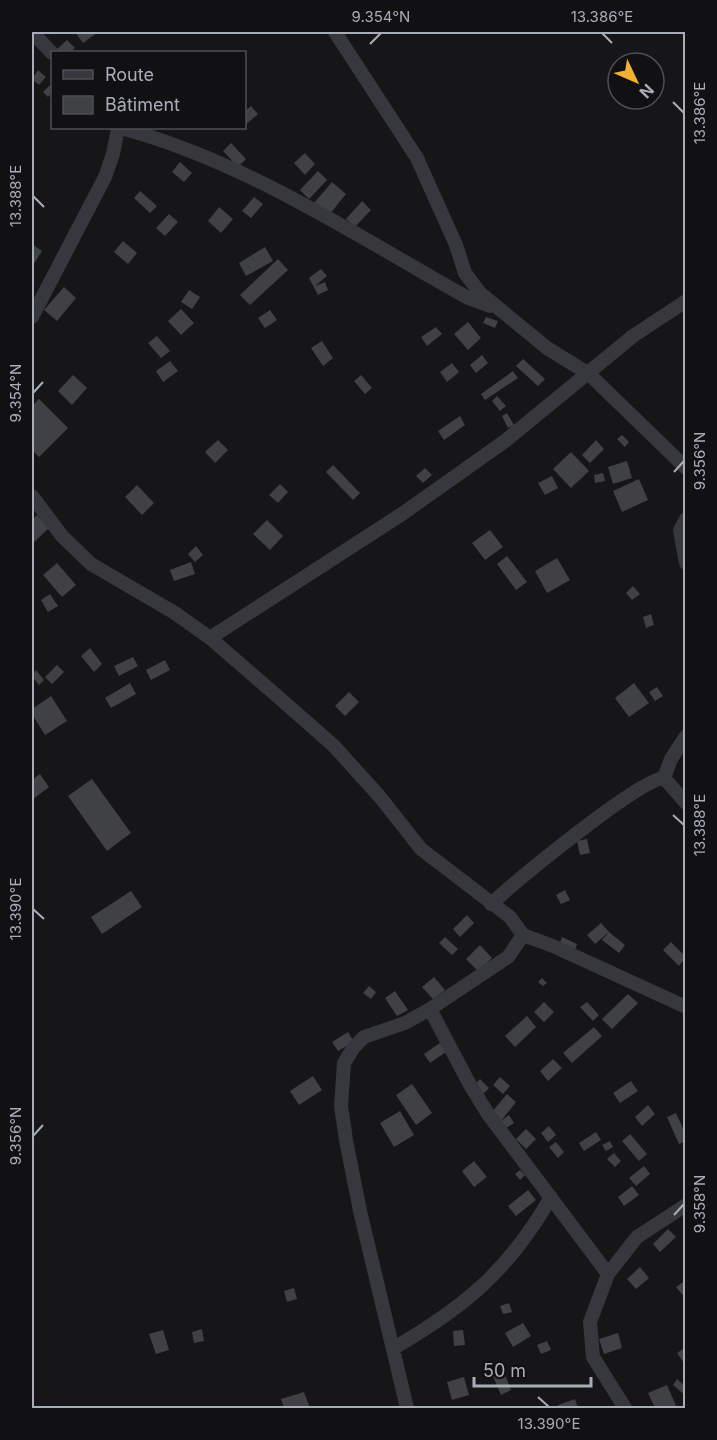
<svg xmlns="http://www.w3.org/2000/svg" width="717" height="1440" font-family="Inter,sans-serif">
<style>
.building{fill:#404145}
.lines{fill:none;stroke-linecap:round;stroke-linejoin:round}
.minor{stroke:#37383d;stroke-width:14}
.ticks{fill:none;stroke:#a8adb8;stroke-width:2}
.neatline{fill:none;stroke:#a8adb8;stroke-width:2}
.ticks-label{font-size:15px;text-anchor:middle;fill:#a8adb8}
</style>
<rect width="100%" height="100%" fill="#161618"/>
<path class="building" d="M75 32H98L83 43Z
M67 40 75 48 70 52H59L56 50Z
M38 70 46 77 39 85 32 79Z
M50 85 52 93 48 97 43 92Z
M251 106 258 114 244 126V112Z
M231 143 246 159 238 167 223 151Z
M305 153 315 164 305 175 294 163Z
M180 162 192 173 184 182 172 172Z
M318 171 327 180 309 199 300 190Z
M332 182 346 194 329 215 314 203Z
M140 191 157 206 150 213 134 198Z
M254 197 263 204 251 218 242 211Z
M362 201 371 210 355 227 346 219Z
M219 207 233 219 221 233 208 221Z
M169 214 178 222 165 236 156 228Z
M123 241 137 253 128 264 114 252Z
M32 244 42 251 32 267Z
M265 247 273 261 246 276 239 263Z
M278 259 288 270 250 305 240 295Z
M321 269 327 276 315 286 325 282 328 290 318 295 309 278Z
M64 287 76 298 57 321 44 310Z
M189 290 200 297 192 309 181 302Z
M181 309 194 323 181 335 168 321Z
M270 310 277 320 265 328 258 318Z
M486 317 498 321 495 328 483 323Z
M468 322 481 338 468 350 454 334Z
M436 327 442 334 427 346 421 337Z
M157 336 170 351 161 358 148 343Z
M322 341 333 358 323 366 311 348Z
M482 355 488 363 476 373 470 365Z
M523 359 545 379 538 386 516 366Z
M170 361 178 371 163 382 156 371Z
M452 363 459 372 447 382 440 372Z
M513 371 518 378 485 400 481 394Z
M73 375 87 388 72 405 58 391Z
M361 375 372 388 365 394 354 381Z
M497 396 506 406 500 411 492 401Z
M39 399 68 428 39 457 32 450V406Z
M507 413 514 425 508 428 502 416Z
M460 416 465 425 444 440 438 431Z
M622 435 629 442 625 447 617 439Z
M218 440 228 450 215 463 205 452Z
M596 440 604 449 590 463 582 455Z
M571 452 589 471 571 488 553 469Z
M627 461 632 478 613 484 608 467Z
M333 465 360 493 353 500 326 472Z
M425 468 432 475 423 483 416 476Z
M603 473 605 481 595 483 594 475Z
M552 476 558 488 545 495 538 483Z
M639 479 648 500 622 512 613 491Z
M280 484 288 492 278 503 269 495Z
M137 485 154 503 142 515 125 497Z
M37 515 49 528 32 544V520Z
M267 520 283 536 270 550 253 534Z
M490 530 503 547 485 560 472 543Z
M196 546 203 555 195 562 188 554Z
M507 556 527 582 516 590 497 564Z
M557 558 570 580 547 593 535 571Z
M191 562 195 574 174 581 170 570Z
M57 563 76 585 62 597 43 575Z
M633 586 640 594 632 600 626 593Z
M50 594 58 606 48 612 41 600Z
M651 614 654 625 646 628 643 617Z
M90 648 102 664 94 672 81 656Z
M133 657 138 666 119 676 114 666Z
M165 660 170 670 151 680 146 670Z
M57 665 64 672 52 684 45 677Z
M36 670 44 680 39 685 32 676Z
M130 683 136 694 111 708 105 698Z
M634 683 649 703 629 717 615 698Z
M657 687 663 696 655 701 649 692Z
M349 692 359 702 345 716 335 706Z
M51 696 67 721 45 735 32 714V709Z
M40 774 49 787 32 800V780Z
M92 779 131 833 107 851 68 796Z
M587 839 590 853 580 855 577 841Z
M565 890 570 900 561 904 556 895Z
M131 891 142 907 102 934 91 917Z
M467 915 474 923 460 937 453 929Z
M601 923 609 932 595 944 587 935Z
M609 932 625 945 619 953 602 940Z
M445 937 458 949 452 955 439 943Z
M562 937 577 944 574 952 559 945Z
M671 942 686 957 679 966 663 950Z
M480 945 492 958 478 971 466 959Z
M434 977 445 990 433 999 422 987Z
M542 978 547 983 543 986 538 982Z
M369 986 376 992 371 999 363 993Z
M395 991 408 1010 397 1016 385 998Z
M628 994 638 1003 612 1029 602 1019Z
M544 1002 554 1012 544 1022 534 1012Z
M587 1002 599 1015 593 1021 580 1007Z
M527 1016 536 1027 515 1047 505 1036Z
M594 1027 602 1036 572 1063 563 1053Z
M348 1032 354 1042 338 1051 332 1042Z
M440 1043 446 1052 430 1063 424 1054Z
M553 1059 562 1068 548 1081 540 1071Z
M313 1076 322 1090 299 1105 290 1091Z
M500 1077 510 1086 503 1094 493 1085Z
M480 1079 489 1088 483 1094 474 1085Z
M631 1081 638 1091 620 1103 613 1093Z
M412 1084 432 1113 416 1125 396 1095Z
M507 1094 516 1102 501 1121 491 1113Z
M648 1105 655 1114 642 1126 635 1117Z
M400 1111 414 1135 394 1147 380 1123Z
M676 1113 686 1135V1141L679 1144 667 1117Z
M509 1115 514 1123 506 1128 501 1121Z
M549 1126 556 1135 548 1142 541 1133Z
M526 1129 536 1139 526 1149 516 1139Z
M596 1132 601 1140 584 1151 579 1143Z
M630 1134 647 1154 639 1161 622 1141Z
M610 1141 613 1147 606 1151 602 1145Z
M556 1142 564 1152 558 1158 549 1147Z
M614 1153 621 1161 615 1167 607 1159Z
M474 1161 487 1177 474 1187 462 1171Z
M644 1166 650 1174 636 1186 629 1178Z
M520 1170 525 1175 520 1180 515 1174Z
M632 1186 639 1195 624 1206 618 1197Z
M528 1190 536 1200 516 1216 508 1206Z
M668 1229 676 1237 660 1252 653 1244Z
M640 1267 649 1278 636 1289 627 1279Z
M686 1280V1299L676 1287Z
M294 1288 297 1299 287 1302 284 1291Z
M509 1303 512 1312 503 1314 500 1306Z
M523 1323 531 1336 513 1347 505 1333Z
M202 1329 204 1341 194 1343 192 1332Z
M163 1330 169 1350 156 1354 149 1334Z
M463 1330 465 1345 454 1346 453 1331Z
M618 1333 622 1348 604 1354 599 1339Z
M547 1341 551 1350 541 1354 537 1345Z
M683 1349 686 1353V1366L677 1353Z
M504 1372 511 1390 501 1395 493 1376Z
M464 1377 469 1395 452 1400 447 1382Z
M677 1379 686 1387V1396L673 1385Z
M667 1385 677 1408H655L648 1393Z
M304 1392 310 1408H284L281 1399Z
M575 1399 578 1408H559L558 1405Z"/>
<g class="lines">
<path class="minor" d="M32 32 52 53
M335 32 417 158 456 245 465 273 480 293 547 348 589 374 686 468
M121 128C245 161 357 236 468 298L490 306
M32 317 105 177 113 154 118 128
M32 496 62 536 91 564 175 613 210 638 276 695 334 746 380 797 421 849 510 917 523 935 553 946 686 1007
M686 519 680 530 686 563
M210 638 402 514 505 441 633 336 686 301
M664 778 671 759 686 736
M664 778 686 803
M491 904C516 881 638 780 664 778
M430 1009 469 1083 488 1114 608 1274
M394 1348C466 1306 509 1270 551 1197
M407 1408 360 1211 346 1140 341 1106 344 1063 354 1047 364 1037 405 1023 430 1009 508 957 523 935
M625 1408 593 1357 590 1322 608 1274 637 1237 686 1205"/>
</g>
<path class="ticks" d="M602 33 612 43M370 44 381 33M673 102 684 113M33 196 44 207M33 393 43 382M674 472 684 461M673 815 684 825M33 909 44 919M33 1136 43 1125M674 1215 684 1204M538 1397 549 1407"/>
<rect width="717" height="1440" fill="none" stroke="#111113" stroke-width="66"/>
<rect x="51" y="51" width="195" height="78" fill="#111113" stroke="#4d4f55" stroke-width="1.5"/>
<rect x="63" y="70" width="30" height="9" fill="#37383d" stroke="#4d4f55" stroke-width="1.5"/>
<text x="105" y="81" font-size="18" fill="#a8adb8">Route</text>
<rect x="63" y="96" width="30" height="18" fill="#404145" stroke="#4d4f55" stroke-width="1.5"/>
<text x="105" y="111" font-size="18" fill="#a8adb8">Bâtiment</text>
<g transform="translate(636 81) rotate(134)"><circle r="28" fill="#111113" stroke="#4d4f55" stroke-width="1.5"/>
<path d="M0-4.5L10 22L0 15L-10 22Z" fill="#f2b134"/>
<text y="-9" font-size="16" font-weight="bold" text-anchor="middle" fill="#a8adb8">N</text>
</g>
<path d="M474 1377v9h117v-9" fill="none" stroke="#a8adb8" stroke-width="3"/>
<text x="483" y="1377" font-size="18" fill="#a8adb8" stroke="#111113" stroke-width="4.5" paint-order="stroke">50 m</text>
<rect x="33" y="33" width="651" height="1374" class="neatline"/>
<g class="ticks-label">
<text x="381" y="22">9.354°N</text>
<text x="602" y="22">13.386°E</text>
<text transform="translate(700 113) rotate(-90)" y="5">13.386°E</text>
<text transform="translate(16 196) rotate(-90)" y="5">13.388°E</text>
<text transform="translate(16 393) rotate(-90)" y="5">9.354°N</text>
<text transform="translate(700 461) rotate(-90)" y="5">9.356°N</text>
<text transform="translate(700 825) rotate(-90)" y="5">13.388°E</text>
<text transform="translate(16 909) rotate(-90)" y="5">13.390°E</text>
<text transform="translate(16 1136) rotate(-90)" y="5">9.356°N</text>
<text transform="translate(700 1204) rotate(-90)" y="5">9.358°N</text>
<text x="549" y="1429">13.390°E</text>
</g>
</svg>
